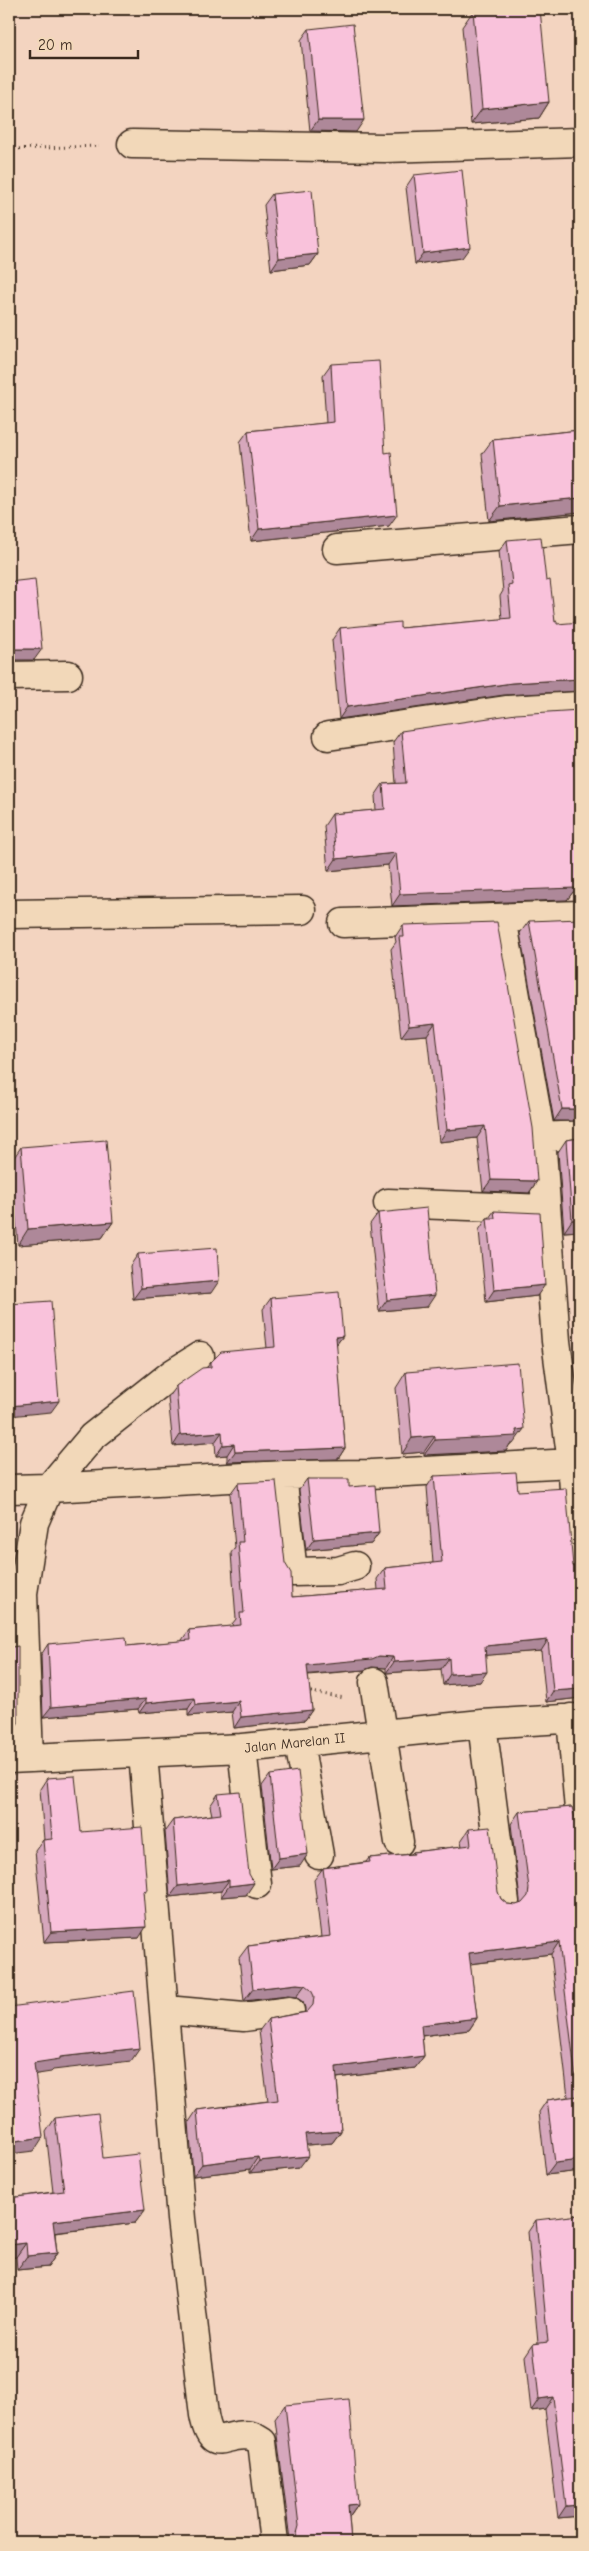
<svg xmlns="http://www.w3.org/2000/svg" width="589" height="2551" font-family="'Comic Neue',sans-serif">
<style>
.lines{fill:none;stroke-linecap:round;stroke-linejoin:round}
.minor-casing{stroke:#3b2a1e;stroke-width:31}
.path{stroke:#3b2a1e;stroke-width:3;stroke-dasharray:1 4;stroke-linecap:butt}
.minor{stroke:#f2d8b9;stroke-width:28}
.wall{fill:#d6a7bc;stroke:#3b2a1e}
.shaded-wall{fill:#ae8899;stroke:#3b2a1e}
.building{fill:#f9c2db;stroke:#3b2a1e}
.labels{text-anchor:middle;dominant-baseline:central;stroke-width:4.5;stroke-linejoin:round;paint-order:stroke}
.street-label{font-size:14px;fill:#3b2a1e;stroke:#f2d8b9}
</style>
<rect width="100%" height="100%" fill="#f3d4c0"/>
<filter id="ink" filterUnits="userSpaceOnUse"><feTurbulence type="fractalNoise" baseFrequency=".02" numOctaves="2"/><feDisplacementMap in="SourceGraphic" scale="10" xChannelSelector="R" yChannelSelector="G"/><feConvolveMatrix kernelMatrix="1 2 1 2 8 2 1 2 1" color-interpolation-filters="sRGB"/></filter>
<g filter="url(#ink)">
<g class="lines">
<g class="minor-casing">
<path id="minor" d="M132 144 385 148 580 142
M337 549 580 529
M9 676 68 675
M328 736 506 710 580 706
M9 914 302 910
M502 918 541 1137 556 1341 572 1463 580 1568
M343 923 580 915
M541 1137 580 1135
M388 1203 546 1209
M282 1475 293 1572 338 1571 355 1566
M9 1489 49 1488 92 1437 173 1373 200 1356
M374 1682 399 1842
M571 1718 580 1821
M482 1724 505 1902
M299 1743 319 1855
M242 1748 257 1884
M143 1753 181 2219 204 2415C212 2458 226 2430 251 2436 254 2437 259 2440 262 2442L274 2542
M29 1758 23 1593 34 1523 49 1488 282 1475 371 1474 572 1463
M9 1759 242 1748 482 1724 580 1718
M166 2010 244 2017 290 2011"/>
</g>
<path class="path" d="M9 149 99 146
M306 1691 344 1698"/>
<use href="#minor" class="minor"/>
</g>
<path class="wall" d="M473 11 549 102 539 118 471 124 462 27Z
M309 29 356 132 310 131 301 40Z
M414 175 462 258 415 264 406 187Z
M272 194 318 254 310 265 271 270 264 205Z
M331 364 389 526 251 541 240 442 248 431 326 423 323 375Z
M580 430V512L489 521 482 454 493 439Z
M507 540 546 581 555 622 557 624 579 690 504 695 339 719 332 640 340 628H400L502 619 500 596 503 591 499 551Z
M401 731 573 892 567 900 392 906 388 865 328 871 324 826 332 814 376 810 375 796 383 784 396 783 393 742Z
M529 921 580 1121H554L520 933Z
M403 925 537 1181 529 1193 483 1191 477 1138 439 1142 427 1035 401 1037 391 949 396 942 395 937Z
M580 1138V1231L564 1232 558 1152 566 1140Z
M21 1147 113 1222 102 1238 18 1245 11 1162Z
M494 1211 537 1296 486 1302 479 1230 487 1218H489Z
M378 1213 427 1307 379 1311 370 1224Z
M138 1254 211 1293 133 1299 130 1266Z
M271 1298 343 1336 336 1345 345 1448 338 1459 227 1462V1455L216 1456 215 1442 173 1446 168 1397 176 1386 207 1367 211 1362 267 1348 263 1309Z
M406 1372 513 1444H510L506 1451 424 1455V1452L402 1454 396 1388Z
M434 1476 518 1491 580 1698 546 1702 541 1651 486 1655 480 1682 443 1685 441 1669 386 1673V1668L372 1667 364 1670 308 1675 312 1710 305 1720 234 1728 232 1712 188 1716V1709L139 1713 138 1709 43 1717 41 1655 48 1644 127 1646 182 1641V1640L189 1630 233 1626 232 1624 236 1619 231 1553 235 1547 230 1494 238 1483 285 1563 292 1597 378 1590 377 1579 385 1568 433 1563 427 1487Z
M307 1479 349 1487 379 1533 371 1544 306 1550 299 1490Z
M270 1775 300 1866 271 1869 262 1786Z
M47 1778 81 1832 147 1890 143 1895 139 1938 44 1942 35 1851 43 1840H44L40 1789Z
M218 1794 246 1895 221 1897V1891L170 1897 165 1831 173 1820 212 1815 210 1806Z
M572 1807 580 2171 546 2175 539 2112 547 2100 568 2097 551 1954 470 1964 477 2018 469 2030 422 2036 424 2056 415 2068 337 2078 341 2131 332 2143 306 2145 299 2168 250 2173V2169L193 2176 189 2122 197 2110 268 2101 259 2031 268 2019 305 2012V2008L303 2002 296 1997 288 1996 244 2001 239 1958 248 1946 321 1937 314 1880 323 1868 366 1862 369 1858 411 1854 413 1852 462 1846 461 1841 469 1829 501 1899 507 1904 516 1905 520 1904V1900L511 1824 519 1812Z
M55 2118 103 2158 145 2210 135 2223 55 2233 57 2253 48 2267 17 2270 16 2257 9 2258V2198L53 2192 46 2132Z
M536 2220 580 2516 558 2518 545 2409 531 2411 525 2356 533 2344 538 2343 528 2232Z
M285 2405 358 2504 349 2517 351 2542H289L290 2540 275 2419Z"/>
<path class="shaded-wall" d="M549 102 539 118 471 124 482 109Z
M318 120H364L356 132 310 131Z
M470 247 462 258 415 264 423 253Z
M318 254 310 265 271 270 279 258Z
M580 498V512L489 521 500 506Z
M397 515 389 526 251 541 259 529Z
M16 649H42L34 660H9V651Z
M580 679V691L504 695 339 719 347 707 512 683Z
M396 853 388 865 328 871 336 859Z
M575 881H580V892H573L567 900 392 906 400 894Z
M435 1023 427 1035 401 1037 409 1026Z
M562 1109H580V1121H554Z
M485 1126 477 1138 439 1142 447 1130Z
M491 1180 537 1181 529 1193 483 1191Z
M580 1219V1231L564 1232 572 1220Z
M113 1222 102 1238 18 1245 28 1229Z
M219 1281 211 1293 133 1299 141 1288Z
M545 1285 537 1296 486 1302 494 1290Z
M435 1295 427 1307 379 1311 387 1300Z
M343 1336 335 1346 336 1337Z
M59 1401 51 1412 9 1416V1408L10 1406Z
M524 1429 513 1444H510L506 1451 424 1455 435 1440Z
M222 1432 215 1442 173 1446 180 1435Z
M435 1436 424 1452 402 1454 412 1438Z
M234 1444 227 1455 216 1456 223 1445Z
M345 1448 338 1459 227 1462 235 1452Z
M379 1533 371 1544 306 1550 314 1539Z
M548 1640 541 1651 478 1656 485 1646Z
M379 1656 393 1657 386 1668 372 1667 364 1670 300 1675 307 1665Z
M449 1658 441 1669 386 1673 394 1662Z
M487 1672 480 1682 443 1685 450 1674Z
M580 1689V1698L546 1702 553 1691Z
M195 1698 188 1709 139 1713 146 1703Z
M146 1699 138 1709 43 1717 51 1707Z
M239 1701 232 1712 188 1716 196 1705Z
M312 1710 305 1720 234 1728 241 1717Z
M18 1723 10 1734H9V1724Z
M308 1854 300 1866 271 1869 279 1858Z
M229 1880 221 1891 170 1897 178 1886Z
M254 1883 246 1895 221 1897 229 1886Z
M146 1927 139 1938 44 1942 51 1932Z
M559 1942 551 1954 461 1965 469 1953Z
M297 1984 305 1985 296 1997 288 1996 244 2001 253 1989Z
M477 2018 469 2030 412 2037 421 2025Z
M140 2048 131 2061 53 2070 51 2072 25 2076 34 2063 60 2057Z
M424 2056 415 2068 328 2079 336 2067Z
M341 2131 332 2143 296 2146 305 2134Z
M43 2137 34 2151 9 2154V2142Z
M308 2156 299 2168 250 2173 259 2161Z
M258 2157 250 2169 193 2176 202 2164Z
M580 2160V2171L546 2175 555 2163Z
M145 2210 135 2223 44 2234 53 2221Z
M26 2243 16 2257 9 2258V2245Z
M57 2253 48 2267 17 2270 27 2256Z
M553 2397 545 2409 531 2411 539 2399Z
M358 2504 348 2518V2505Z
M580 2505V2516L558 2518 566 2506Z"/>
<path class="building" d="M500 9H540L549 102 482 109 473 11Z
M353 24 364 120H318L309 29Z
M462 170 470 247 423 253 414 175Z
M312 190 318 254 279 258 272 194Z
M379 361 385 453 391 452 397 515 259 529 248 431 334 422 331 364Z
M580 430V498L500 506 493 439Z
M541 537 546 581 550 580 555 622 557 621V624L580 622V679L512 683 347 707 340 628 400 622V628L511 618 508 585 512 584 507 540Z
M35 579 42 649H16L9 651V582Z
M580 710V881H575L576 888 400 894 396 853 336 859 332 814 385 809 383 784 406 783 401 731 516 714Z
M580 919V1109H562L529 921Z
M497 922 533 1128 537 1181 491 1180 485 1126 447 1130 435 1023 409 1026 399 937H404L403 925Z
M580 1138V1219L572 1220 566 1140Z
M106 1140 113 1222 28 1229 21 1147Z
M427 1208 435 1295 387 1300 378 1213Z
M494 1211 540 1213 545 1285 494 1290 487 1218H495Z
M217 1248 219 1281 141 1288 138 1254Z
M339 1292 343 1336 336 1337 345 1448 235 1452 234 1444 223 1445 222 1432 180 1435 176 1386 202 1368 211 1367V1362L221 1352 275 1347 271 1298Z
M51 1301 59 1401 10 1406V1401H9V1304Z
M518 1363 524 1429 516 1430 517 1436 435 1440V1436L412 1438 406 1372Z
M516 1472 518 1491 566 1488 573 1566 580 1570V1689L553 1691 548 1640 485 1646 487 1672 450 1674 449 1658 394 1662 393 1657 379 1656 372 1659 307 1665 312 1710 241 1717 239 1701 196 1705 195 1698 146 1703V1699L51 1707 48 1644 126 1637 127 1646 190 1640 189 1630 241 1625 240 1613H244L238 1542H243L238 1483 276 1481 285 1563 291 1573 292 1597 387 1589 385 1568 442 1562 434 1476Z
M307 1479H349V1487L375 1485 379 1533 314 1539Z
M9 1618 12 1647 18 1646V1723L9 1724Z
M298 1771 308 1854 279 1858 270 1775Z
M75 1776 81 1832 142 1827 147 1890 143 1891 146 1927 51 1932 43 1840 52 1839 47 1778Z
M240 1792 249 1874 254 1883 229 1886V1880L178 1886 173 1820 221 1814 218 1794Z
M572 1807 575 1818 580 1822V2160L555 2163 547 2100 578 2096 559 1942 469 1953 477 2018 421 2025 424 2056 336 2067 341 2131 305 2134 308 2156 259 2161 258 2157 202 2164 197 2110 278 2100 268 2019 307 2012 313 2005 314 1996 311 1990 305 1985 297 1984 253 1989 248 1946 331 1936 323 1868 370 1862 369 1858 414 1854 413 1852 471 1845 469 1829 490 1827 498 1892 501 1899 507 1904 516 1905 522 1903 528 1896 529 1888 519 1812Z
M134 1991 140 2048 60 2057V2059L34 2063 43 2137 9 2142V2007Z
M98 2113 103 2158 138 2154 145 2210 53 2221 57 2253 27 2256 26 2243 9 2245V2198L64 2191 55 2118Z
M580 2215V2505L566 2506 553 2397 539 2399 533 2344 548 2342 536 2220Z
M349 2399 358 2504 348 2505 351 2542H296V2537L299 2526 285 2405Z"/>
</g>
<g class="labels">
<g class="street-label">
<text transform="translate(295 1743) rotate(-6)">Jalan Marelan II</text>
</g>
</g>
<rect width="589" height="2551" fill="none" stroke="#f2d8b9" stroke-width="30"/>
<rect x="15" y="15" width="559" height="2521" fill="none" stroke="#3b2a1e" stroke-width="2" filter="url(#ink)"/>
<path d="M30 50v8h108v-8" fill="none" stroke="#3b2a1e" stroke-width="2.5"/>
<text x="38" y="50" font-size="15" fill="#3b2a1e" stroke="#f2d8b9" stroke-width="4" paint-order="stroke">20 m</text>
</svg>
